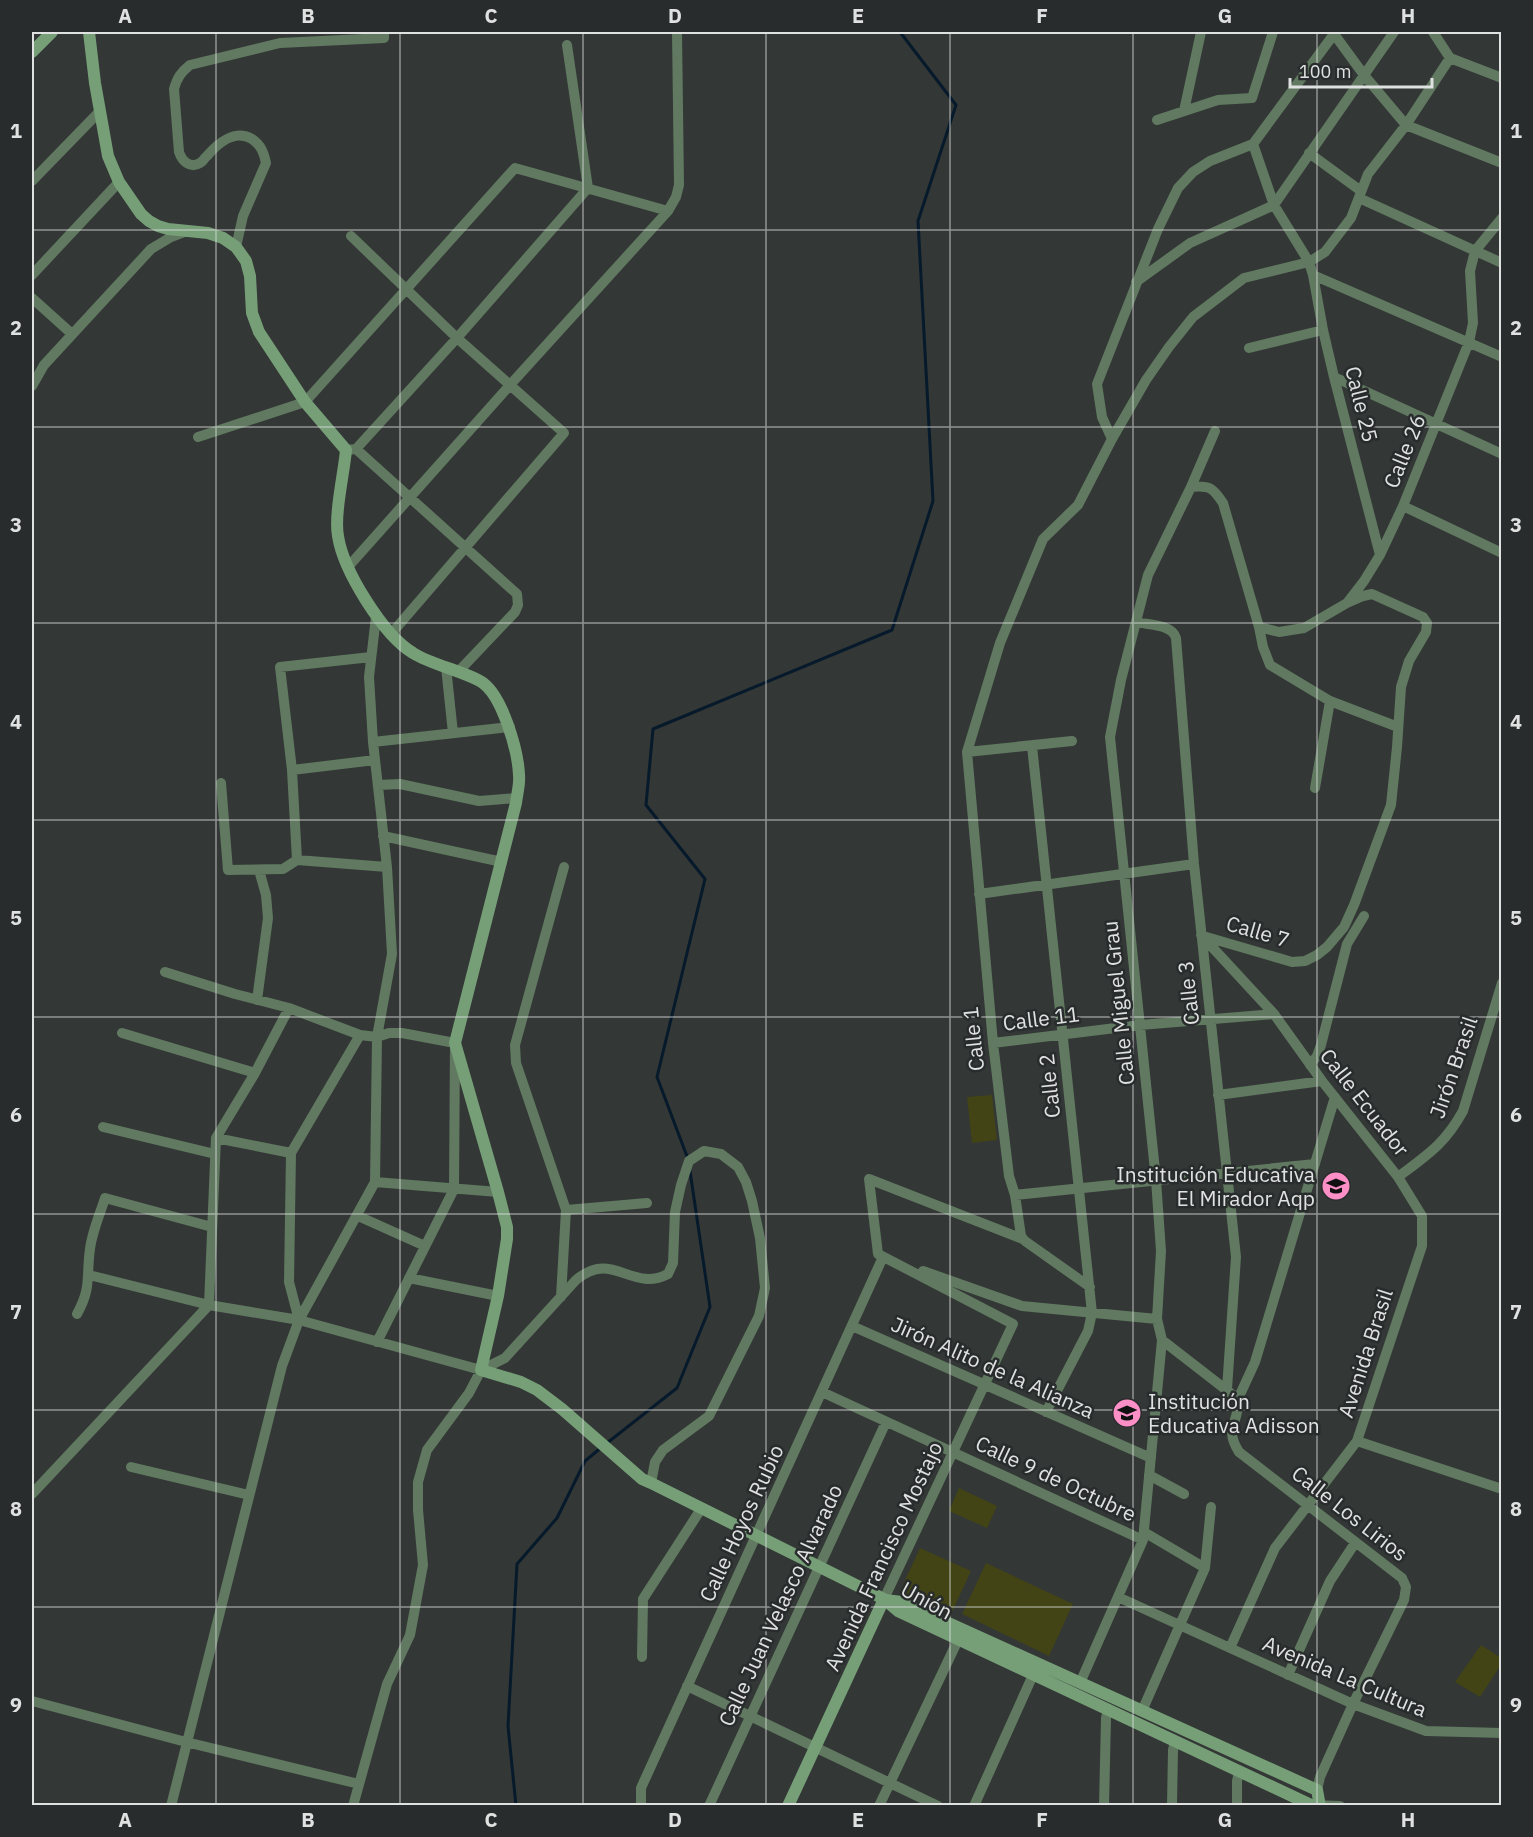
<svg xmlns="http://www.w3.org/2000/svg" width="1533" height="1837" font-family="'IBM Plex Sans',sans-serif">
<style>
.green{fill:#424416}
.lines{fill:none;stroke-linecap:round;stroke-linejoin:round}
.stream{stroke:#061a2b;stroke-width:3}
.street{stroke:#607960;stroke-width:10}
.secondary{stroke:#769f77;stroke-width:12}
.grid{fill:none;stroke:#e0e2e1;stroke-width:1.5;stroke-opacity:0.55}
.labels{text-anchor:middle;dominant-baseline:central;stroke-width:5;stroke-linejoin:round;paint-order:stroke}
.street-label{font-size:21px;fill:#e0e2e1;stroke:#292c2c}
.poi-label{font-size:21px;fill:#e0e2e1;stroke:#292c2c;text-anchor:end}
.neatline{fill:none;stroke:#e0e2e1;stroke-width:2}
.grid-label{font-size:20px;text-anchor:middle;font-weight:bold;fill:#e0e2e1}
</style>
<rect width="100%" height="100%" fill="#333736"/>
<path class="green" d="M992 1095 997 1140 972 1143 967 1097Z
M959 1488 997 1506 987 1528 949 1511Z
M920 1548 971 1571 951 1614 900 1591Z
M986 1563 1073 1604 1049 1656 962 1614Z
M1481 1645 1501 1658 1502 1663 1480 1697 1455 1682Z"/>
<g class="lines">
<path class="stream" d="M688 1159 657 1077 705 879 646 805 653 729 892 630 933 501 918 221 956 105 900 32
M607 1443 677 1388 710 1307 690 1171
M516 1806 508 1726 517 1564 557 1518 585 1461 602 1447"/>
<path class="street" d="M1433 32 1450 58 1502 78
M1184 111 1201 32
M1157 120 1218 100 1252 98 1273 32
M1253 144 1274 205 1309 262 1313 275 1323 330 1334 377 1380 555
M1309 153 1361 191
M32 181 100 111
M1359 198 1502 263
M351 236 457 338 564 433 391 634
M236 247 243 216 266 163C264 153 261 145 252 139 235 129 218 143 207 156 203 159 205 160 200 163 190 169 182 161 179 152L174 89C177 78 181 72 190 65L280 43 384 38V32
M32 275 119 182
M1313 275 1502 357
M1136 282 1190 243 1274 205 1394 32
M32 298 72 334
M1249 348 1323 330
M1334 377 1502 454
M32 386 44 365 151 249 171 237 187 231
M198 437 305 402 515 168 668 211
M1112 439 1102 417 1097 384 1158 229 1178 188 1193 172 1210 161 1253 144 1334 34 1364 75 1406 125 1502 163
M356 449 517 594 518 605 515 612 458 672
M346 450 356 449 457 338 588 188 567 45
M1191 487 1215 431
M1403 506 1502 553
M348 567 510 385 668 211 676 197 679 185 677 32
M1136 622C1149 625 1172 624 1176 638L1194 864 1236 1257 1227 1389
M1259 627 1279 632 1304 628 1347 603 1364 581 1380 555 1403 506 1469 342 1473 323 1470 271 1475 251 1502 218
M446 667 453 733
M373 742 510 727
M1032 746 1092 1313 1088 1331 1046 1412
M967 752 1072 741
M292 770 375 760
M221 783 228 870 283 869 297 860 387 867
M378 785 400 784 479 801 517 798
M1315 788 1330 701
M383 836 502 862
M297 860 292 770 280 667 371 657
M979 894 1194 864
M1201 935 1274 1014 1322 1081 1398 1177 1422 1216V1246L1357 1441 1275 1548 1230 1648
M1203 936 1292 962 1305 961 1317 955 1327 947 1344 927 1354 905 1391 805 1397 747 1401 687 1409 661 1426 632 1427 623 1423 617 1372 594 1363 596 1347 603
M165 972 235 994 289 1008 360 1035 377 1037 389 1033H402L455 1043 454 1189 377 1342
M257 1000 268 918 266 895 259 870
M122 1033 255 1073
M993 1043 1140 1025 1274 1014
M1310 1065 1317 1056 1321 1045 1347 944 1364 916
M1218 1095 1322 1081
M103 1127 215 1154
M216 1138 291 1153
M1398 1177C1427 1155 1445 1144 1463 1111L1502 983
M375 1182 498 1192
M1015 1195 1315 1164
M566 1210 647 1203
M358 1216 425 1246
M923 1271 1022 1306 1157 1319
M89 1275 209 1305 299 1320 481 1370
M409 1278 498 1296
M1090 1287 1025 1241 1021 1236 1015 1195 1009 1176 993 1043 967 752 1000 643 1043 539 1078 505 1112 439 1146 380 1169 347 1193 317 1244 278 1309 262 1325 252 1351 218 1368 174 1406 125 1450 58
M561 1297 566 1210 516 1063 515 1045 564 867
M77 1314C92 1287 86 1276 90 1249 92 1232 100 1214 105 1198L212 1227
M299 1320 289 1282 291 1153 360 1035
M852 1326 1151 1458
M1162 1340 1238 1399C1240 1423 1223 1427 1239 1452L1402 1578 1406 1587 1404 1600 1353 1704 1320 1777 1317 1790
M822 1392 1143 1540
M1238 1399 1255 1362 1335 1097
M1357 1441 1502 1489
M131 1467 249 1495
M1149 1475 1184 1494
M32 1494 209 1305 216 1138 255 1073 289 1008
M1144 1532 1205 1568
M1118 1597 1353 1704 1426 1731 1502 1733
M884 1599 1013 1324 878 1254 869 1179 1023 1239
M642 1657 643 1599 701 1509
M1288 1675 1330 1581 1355 1543
M1080 1683 1143 1540 1162 1340 1157 1319 1161 1251 1156 1180 1110 737 1121 680 1148 575 1191 487C1210 485 1213 488 1223 503L1259 627 1263 647 1270 665 1330 701 1398 727
M687 1686 938 1806
M32 1701 186 1742 359 1784
M1142 1711 1205 1568 1211 1507
M1313 1805 1340 1806
M171 1806 282 1366 299 1320 375 1182 377 1037 392 954 387 867 373 742 369 677 376 617
M353 1806 387 1684 410 1635 423 1565 418 1510V1482L427 1450 469 1393 481 1370 505 1358 576 1280C613 1249 631 1293 668 1274L673 1263 675 1212 681 1185 689 1161 704 1151 721 1154 738 1167 746 1182 752 1201 760 1238 765 1288 759 1316 709 1416 663 1450 655 1462 651 1483
M641 1806V1788L883 1257
M709 1806 886 1422
M879 1806 958 1640
M974 1806 1033 1675
M1104 1806 1106 1718 1108 1710
M1172 1806 1173 1750 1175 1742
M1237 1806V1781L1239 1772"/>
<path class="secondary" d="M89 32 95 83 108 156 119 182 141 214 149 221 158 226 168 229 208 233 223 238 236 247 246 261 250 276 252 313 259 332 305 402 346 450C344 473 334 515 338 536 343 570 383 635 413 653 432 665 460 670 480 681 502 693 518 751 519 775 520 784 517 794 516 803L455 1043 498 1192 507 1227V1239L498 1296 481 1370 521 1382 537 1390 562 1409 642 1479 651 1483 884 1599 898 1611 1311 1805
M32 52 52 32
M885 1600 902 1602 1317 1790
M1317 1790 1320 1806
M788 1806 884 1599"/>
</g>
<path class="grid" d="M216 32V1806M400 32V1806M583 32V1806M766 32V1806M950 32V1806M1133 32V1806M1317 32V1806M32 230H1502M32 427H1502M32 623H1502M32 820H1502M32 1017H1502M32 1214H1502M32 1410H1502M32 1607H1502"/>
<defs>
<g id="school-disc" transform="scale(1.5)"><circle r="9.5" fill="#fb8fc6" stroke="#292c2c"/><path d="M0-5L7-2L0 1L-7-2ZM-4 1L0 2.5L4 1V4Q0 6-4 4Z" fill="#111"/></g>
</defs>
<g fill-rule="evenodd">
<use href="#school-disc" x="1336" y="1186"/>
<use href="#school-disc" x="1127" y="1413"/>
</g>
<g class="labels">
<g class="street-label">
<text transform="translate(1362 404) rotate(76)">Calle 25</text>
<text transform="translate(1404 451) rotate(-68)">Calle 26</text>
<text transform="translate(1258 931) rotate(16)">Calle 7</text>
<text transform="translate(1188 993) rotate(-96)">Calle 3</text>
<text transform="translate(1118 1003) rotate(-96)">Calle Miguel Grau</text>
<text transform="translate(1041 1018) rotate(-7)">Calle 11</text>
<text transform="translate(973 1039) rotate(-96)">Calle 1</text>
<text transform="translate(1453 1067) rotate(-71)">Jirón Brasil</text>
<text transform="translate(1049 1086) rotate(-96)">Calle 2</text>
<text transform="translate(1365 1102) rotate(52)">Calle Ecuador</text>
<text transform="translate(1365 1353) rotate(-72)">Avenida Brasil</text>
<text transform="translate(993 1367) rotate(24)">Jirón Alito de la Alianza</text>
<text transform="translate(1056 1478) rotate(25)">Calle 9 de Octubre</text>
<text transform="translate(1350 1513) rotate(38)">Calle Los Lirios</text>
<text transform="translate(741 1523) rotate(-65)">Calle Hoyos Rubio</text>
<text transform="translate(883 1556) rotate(-65)">Avenida Francisco Mostajo</text>
<text transform="translate(927 1600) rotate(29)">Unión</text>
<text transform="translate(780 1605) rotate(-65)">Calle Juan Velasco Alvarado</text>
<text transform="translate(1345 1676) rotate(23)">Avenida La Cultura</text>
</g>
<g class="poi-label">
<text x="1315" y="1174">Institución Educativa<tspan x="1315" dy="24">El Mirador Aqp</tspan></text>
<text x="1148" y="1401" text-anchor="start">Institución<tspan x="1148" dy="24">Educativa Adisson</tspan></text>
</g>
</g>
<rect width="1533" height="1837" fill="none" stroke="#292c2c" stroke-width="66"/>
<path d="M1290 78v9h142v-9" fill="none" stroke="#e0e2e1" stroke-width="3"/>
<text x="1299" y="78" font-size="18" fill="#e0e2e1" stroke="#292c2c" stroke-width="4.5" paint-order="stroke">100 m</text>
<rect x="33" y="33" width="1467" height="1771" class="neatline"/>
<g class="grid-label">
<text x="125" y="23">A</text>
<text x="308" y="23">B</text>
<text x="491" y="23">C</text>
<text x="675" y="23">D</text>
<text x="858" y="23">E</text>
<text x="1042" y="23">F</text>
<text x="1225" y="23">G</text>
<text x="1408" y="23">H</text>
<text x="16" y="138">1</text>
<text x="1516" y="138">1</text>
<text x="16" y="335">2</text>
<text x="1516" y="335">2</text>
<text x="16" y="532">3</text>
<text x="1516" y="532">3</text>
<text x="16" y="729">4</text>
<text x="1516" y="729">4</text>
<text x="16" y="925">5</text>
<text x="1516" y="925">5</text>
<text x="16" y="1122">6</text>
<text x="1516" y="1122">6</text>
<text x="16" y="1319">7</text>
<text x="1516" y="1319">7</text>
<text x="16" y="1516">8</text>
<text x="1516" y="1516">8</text>
<text x="16" y="1712">9</text>
<text x="1516" y="1712">9</text>
<text x="125" y="1827">A</text>
<text x="308" y="1827">B</text>
<text x="491" y="1827">C</text>
<text x="675" y="1827">D</text>
<text x="858" y="1827">E</text>
<text x="1042" y="1827">F</text>
<text x="1225" y="1827">G</text>
<text x="1408" y="1827">H</text>
</g>
</svg>
